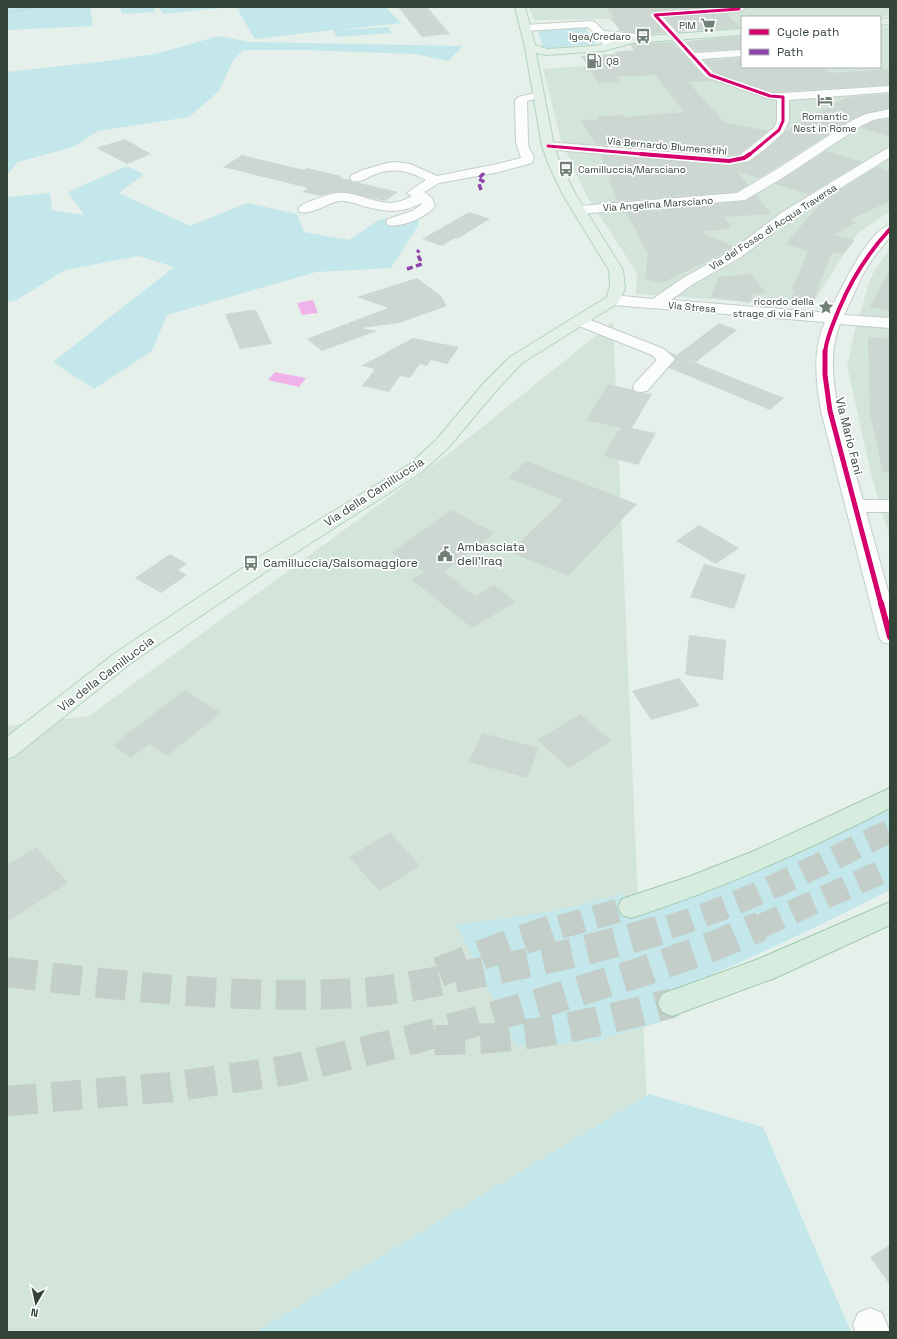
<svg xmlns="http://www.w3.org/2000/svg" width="897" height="1339" font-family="'Space Grotesk',sans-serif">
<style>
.residential{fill:#d3e4da}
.green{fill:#c4e7eb}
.water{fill:#f0b3e9}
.building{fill:#cdd7d1}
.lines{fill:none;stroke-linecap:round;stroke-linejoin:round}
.highway-tunnel-far1{stroke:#c2cec7;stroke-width:24;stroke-dasharray:24 12;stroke-linecap:butt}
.highway-tunnel{stroke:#c2cec7;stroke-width:30;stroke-dasharray:30 15;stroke-linecap:butt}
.minor-casing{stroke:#c4cec8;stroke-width:2}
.major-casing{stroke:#b2d3c0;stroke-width:2}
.highway-casing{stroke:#a0caaf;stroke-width:2}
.path{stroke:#c6cec9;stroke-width:1.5;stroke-dasharray:1 1;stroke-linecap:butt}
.minor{fill:#fbfdfc;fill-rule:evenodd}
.major{fill:#e2f0e8;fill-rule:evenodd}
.highway{fill:#d7ecdf;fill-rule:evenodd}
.quiet{stroke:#8e44ad;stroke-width:3.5;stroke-dasharray:6 3.5;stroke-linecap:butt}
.cycleway-far3-casing{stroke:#fff;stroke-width:4.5}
.cycleway-far2-casing{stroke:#fff;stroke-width:5.5}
.cycleway-far1-casing{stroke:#fff;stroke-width:7}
.cycleway-casing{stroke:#fff;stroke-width:9}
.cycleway-far3{stroke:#d6006c;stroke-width:3}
.cycleway-far2{stroke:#d6006c;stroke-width:4}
.cycleway-far1{stroke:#d6006c;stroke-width:5}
.cycleway{stroke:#d6006c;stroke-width:6}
.labels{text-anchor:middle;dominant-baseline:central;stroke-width:3.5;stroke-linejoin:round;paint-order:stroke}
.far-poi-label{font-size:10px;fill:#334539;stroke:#fff;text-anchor:end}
.far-street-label{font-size:10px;fill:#334539;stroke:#fff}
.street-label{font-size:12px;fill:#334539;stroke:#fff}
.poi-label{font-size:12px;fill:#334539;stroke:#fff;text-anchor:start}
</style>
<rect width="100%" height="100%" fill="#e6f0ea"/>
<path class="residential" d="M528 7H890V16L742 17V26L627 34 610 19 535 20Z
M880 27H890V211L857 234 811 306 636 294 637 273 586 195 561 140 543 69 641 62 632 46 742 38V67H880Z
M890 248V539L871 474 847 366 856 325 872 275Z
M613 322 647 1110 265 1332H7V726L89 716 451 452Z"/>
<path class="green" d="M7 7H90L93 26 7 30Z
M120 7H154L155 12 122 14Z
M159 7H220L221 8 163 14Z
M253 7H386L401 23 338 30 388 27 392 33 337 37 333 30 255 39 237 9Z
M585 28 596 44 547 48 543 47 538 33V31H541Z
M219 36 250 42 463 46 448 61 415 54 301 50H243L233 61 219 91 189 117 98 131 73 147 18 162 7 175V72L107 61 155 54Z
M127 166 144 174 119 193 190 226 247 203 297 214 304 232 349 240 379 220 420 211 418 226 391 268 316 272 167 315 152 351 94 389 53 362 174 267 139 256 65 270 17 300 7 302V197L50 193 52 210 84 215 68 192Z
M890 810V890C817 927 743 963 667 993L680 1016 594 1042 516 1045 456 925 556 911 624 894 636 917 736 879Z
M649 1094 763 1127 851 1332H256Z"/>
<path class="water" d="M313 300 318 313 302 315 297 303Z
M275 372 306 378 299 387 268 380Z"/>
<path class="building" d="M398 7H427L450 34 422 37Z
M606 7H703L654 11 649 14V16L664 33 650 34 620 31 611 18H615Z
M727 14 741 28 678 32 666 18Z
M742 36V49L696 51 686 41Z
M672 42 705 78 712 81 688 82 724 122 768 131 739 154 729 155 595 144 581 120 598 119 597 116 623 115 625 117 684 112 655 75 616 77 619 82 599 83 581 56 616 54 614 52 634 50 630 45 633 44Z
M742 58V67H823L830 73 890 69V85L772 92 715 72 704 60Z
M890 94V108L866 113 852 119 759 178 737 171 748 185 737 192 618 201 609 180H611L600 155 729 166 749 162 766 150 786 131 847 97Z
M890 119V137L861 128 873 121Z
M125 139 151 154 127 164 96 148Z
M826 151 862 162 809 194 775 184Z
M242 155 304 170 307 168 341 176 340 178 350 180 352 182 360 183 398 192 385 201 344 192 332 193 320 196 302 192 308 188 223 167Z
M877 167 890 171V201L850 220 856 222 835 235 855 240 843 254 832 252 814 299 812 298 810 303 791 299 795 290H792L808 251 785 244 821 203 826 200H825Z
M756 195 771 214 724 217 732 228 701 232 734 247 730 250 662 283 645 279 648 253 636 233H638L625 212 745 201Z
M469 212 490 219 457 239 455 238 442 246 422 239Z
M890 269V311L870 307Z
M751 274 766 293 753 294 750 303 711 297 718 277Z
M417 278 441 296 447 306 399 323 362 328 377 331 322 351 307 339 345 324 348 325V323L388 308 357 297Z
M251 310H256L272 344 240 349 225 314Z
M719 323 737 330 696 362 679 356 784 398 770 410 669 368 676 359 669 352 677 355Z
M868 337 890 339V472L883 473 870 414Z
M413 338 459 347 447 364 431 360 427 366 420 364 410 378 400 376 389 392 362 386 375 369 361 366Z
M608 384 633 390 635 392 652 394 632 428 656 433 638 465 603 456 620 428 586 420Z
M526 461 637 504 568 576 510 552 563 500 508 478Z
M451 510 495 533 444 572 475 596 494 585 516 602 472 628 411 579 425 572 391 553Z
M699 525 739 548 716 564 676 541Z
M170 554 187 564 178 570 187 575 161 593 135 578Z
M704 564 746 575 734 609 690 597Z
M689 635 726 640 723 680 685 675Z
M679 678 700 706 651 720 632 691Z
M185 690 221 713 167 756 149 744 131 758 113 745Z
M580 714 612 741 568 768 537 740Z
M482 733 539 748 527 778 469 762Z
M390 832 420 866 379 891 349 857Z
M36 847 68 883 7 922V865Z
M890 1245V1285L870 1257Z"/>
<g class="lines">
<path class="highway-tunnel-far1" d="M560 927 631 907
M669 927C746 903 818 865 890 831
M759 927 890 868"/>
<path class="highway-tunnel" d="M7 972C122 986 239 1000 355 993 397 991 438 981 478 973 544 960 609 946 673 926
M439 972 510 944 563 926
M435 1040C519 1041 592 1024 672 1003
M7 1101 171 1087 289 1070 414 1039 537 1004 644 971 709 948 761 926"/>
<g class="minor-casing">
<path id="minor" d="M724 7H743L744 9 739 12 663 17 695 53 742 50V56L701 59 714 73 772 93H783L890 86V92L789 100V121L783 133 765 149 749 161 729 165 544 149 542 146 544 143 548 142 729 157 740 155 774 128 777 121V100L766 98 706 77 650 15 655 12Z
M591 21 595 22 604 31 648 35 653 38 648 41 609 38 614 46 609 49 605 48 597 36 588 27 525 31 520 28 525 25Z
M539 92 543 93 545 95 543 97 527 101 528 142 529 148 534 157 532 163 499 172 439 183 424 192 432 198 435 206C427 217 401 228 388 225L386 222 388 219 412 211 421 205V203C400 215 382 211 360 205 353 203 346 200 339 201 326 203 313 215 300 212L298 209C302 204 308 202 314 200 323 197 334 192 344 193 369 195 386 212 412 196L407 193 426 180C408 170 392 167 373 175 366 178 361 183 352 181L350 178 352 175 363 170 387 163 396 162 410 164 437 176 497 164 521 158 516 142 515 101 518 97Z
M890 109V117L873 120 861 126 787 175 745 200 579 214 574 213 572 210 574 207 579 206 737 193 777 169 853 120 866 114Z
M890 148V157L791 219 741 257 693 284 671 300 829 313C839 293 868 230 890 225V237L873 258 863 274 844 315 890 318V328L840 324C819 373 850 451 863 500H890V512H866L890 598V644L882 642 879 637 821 411C816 382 812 350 825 322L613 305 608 303 605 300 608 297 613 295 653 299 683 278 731 251 781 213 886 149Z
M580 316 664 349 675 359 647 391 641 392 635 391 633 387 635 383 657 360 652 355 574 324 572 321 574 318Z
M870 1308 882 1313 890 1332H856L853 1325 858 1313Z"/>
</g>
<g class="major-casing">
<path id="major" d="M515 7H525L535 45 547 49 579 47 602 45 632 37 742 29V35L633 43 603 51 546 55 536 53 554 146 560 163 576 195 623 270 625 289 618 303 522 363 495 392 449 447 422 472 273 567 131 663 15 756 7 759V737L115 653 259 557 410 464 437 439 483 384 510 357 607 297 610 285 609 270 563 195 548 163 542 146 525 47Z
M890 18V24L880 25V19Z"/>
</g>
<g class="highway-casing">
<path id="highway" d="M890 788V808C806 851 721 889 631 918L622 915 618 907 622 899 688 877 754 851Z
M890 902V925L775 978 672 1016 662 1012 658 1003 662 994 756 960Z"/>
</g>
<path class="path" d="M7 14 32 7"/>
<use href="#minor" class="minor"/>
<use href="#major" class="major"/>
<use href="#highway" class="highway"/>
<path class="quiet" d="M481 190 479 184 483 181 478 179 483 174V171
M407 269 422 264 417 253 419 250"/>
<g class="cycleway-far3-casing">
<path id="cycleway-far3" d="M739 9 655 15 710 75 770 96 783 97V121L779 130 749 155
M548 146 653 155"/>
</g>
<g class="cycleway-far2-casing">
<path id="cycleway-far2" d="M641 154 729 161 744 158 750 154
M825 352C827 336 833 324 839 309 852 278 868 253 890 229"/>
</g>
<g class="cycleway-far1-casing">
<path id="cycleway-far1" d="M825 351V375L830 411 881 604"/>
</g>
<g class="cycleway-casing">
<path id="cycleway" d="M881 603 890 637"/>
</g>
<use href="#cycleway-far3" class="cycleway-far3"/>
<use href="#cycleway-far2" class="cycleway-far2"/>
<use href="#cycleway-far1" class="cycleway-far1"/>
<use href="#cycleway" class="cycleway"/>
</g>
<defs>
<g id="supermarket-bare" transform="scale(1.2)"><path d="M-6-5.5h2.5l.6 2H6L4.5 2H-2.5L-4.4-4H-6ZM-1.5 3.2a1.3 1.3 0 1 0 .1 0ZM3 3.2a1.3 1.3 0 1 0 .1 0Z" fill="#728177" stroke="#fff" stroke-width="2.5" paint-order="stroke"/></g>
<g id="bus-bare" transform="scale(1.2)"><path d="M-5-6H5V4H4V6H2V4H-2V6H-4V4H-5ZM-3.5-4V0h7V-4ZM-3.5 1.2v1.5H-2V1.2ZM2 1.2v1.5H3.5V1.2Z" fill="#728177" stroke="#fff" stroke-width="2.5" paint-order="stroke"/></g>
<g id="fuel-bare" transform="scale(1.2)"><path d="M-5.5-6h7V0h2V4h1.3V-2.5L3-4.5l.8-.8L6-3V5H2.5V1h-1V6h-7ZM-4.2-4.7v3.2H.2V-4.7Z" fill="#728177" stroke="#fff" stroke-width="2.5" paint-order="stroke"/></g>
<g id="hotel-bare" transform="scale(1.2)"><path d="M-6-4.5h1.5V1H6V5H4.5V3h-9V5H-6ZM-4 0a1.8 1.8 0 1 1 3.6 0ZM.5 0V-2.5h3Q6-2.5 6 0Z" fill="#728177" stroke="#fff" stroke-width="2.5" paint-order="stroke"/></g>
<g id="sight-bare" transform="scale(1.2)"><path d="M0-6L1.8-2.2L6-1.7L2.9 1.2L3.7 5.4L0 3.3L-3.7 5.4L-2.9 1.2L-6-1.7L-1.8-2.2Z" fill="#728177" stroke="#fff" stroke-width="2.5" paint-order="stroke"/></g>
<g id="civic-bare" transform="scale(1.2)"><path d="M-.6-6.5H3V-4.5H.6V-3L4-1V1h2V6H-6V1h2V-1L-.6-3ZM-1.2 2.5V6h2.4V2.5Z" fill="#728177" stroke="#fff" stroke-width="2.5" paint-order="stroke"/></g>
</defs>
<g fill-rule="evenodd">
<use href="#supermarket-bare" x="708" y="25"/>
<use href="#bus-bare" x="643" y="36"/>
<use href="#fuel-bare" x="594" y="61"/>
<use href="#hotel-bare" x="825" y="100"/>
<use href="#bus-bare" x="566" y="169"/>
<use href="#sight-bare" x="826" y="307"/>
<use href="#civic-bare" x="445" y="554"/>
<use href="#bus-bare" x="251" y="563"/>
</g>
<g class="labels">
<g class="far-poi-label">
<text x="696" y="25">PIM</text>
<text x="631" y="36">Igea/Credaro</text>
<text x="606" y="61" text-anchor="start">Q8</text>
<text x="825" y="116" text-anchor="middle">Romantic<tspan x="825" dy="12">Nest in Rome</tspan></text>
<text x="578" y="169" text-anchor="start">Camilluccia/Marsciano</text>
<text x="814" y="301">ricordo della<tspan x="814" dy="12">strage di via Fani</tspan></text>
</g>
<g class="far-street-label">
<text transform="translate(667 146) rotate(5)">Via Bernardo Blumenstihl</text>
<text transform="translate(658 204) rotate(-4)">Via Angelina Marsciano</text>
<text transform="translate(773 227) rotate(-33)">Via del Fosso di Acqua Traversa</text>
<text transform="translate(692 307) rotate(5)">Via Stresa</text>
</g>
<g class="street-label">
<text transform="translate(849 436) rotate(76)">Via Mario Fani</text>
<text transform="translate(374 492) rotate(-33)">Via della Camilluccia</text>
<text transform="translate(106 674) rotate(-37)">Via della Camilluccia</text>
</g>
<g class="poi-label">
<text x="457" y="547">Ambasciata<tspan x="457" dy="14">dell'Iraq</tspan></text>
<text x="263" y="563">Camilluccia/Salsomaggiore</text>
</g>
</g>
<rect width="897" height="1339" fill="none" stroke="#334539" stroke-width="16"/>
<rect x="741" y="16" width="140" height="52" fill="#ffffff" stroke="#adb5b0"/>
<rect x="749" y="29" width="20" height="6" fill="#d6006c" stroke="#adb5b0"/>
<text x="777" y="36" font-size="12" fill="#334539">Cycle path</text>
<rect x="749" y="49" width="20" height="6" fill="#8e44ad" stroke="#adb5b0"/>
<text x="777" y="56" font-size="12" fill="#334539">Path</text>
<g transform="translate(36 1303) rotate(189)" stroke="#ffffff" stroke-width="3" paint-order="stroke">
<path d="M0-3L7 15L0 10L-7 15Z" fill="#334539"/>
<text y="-6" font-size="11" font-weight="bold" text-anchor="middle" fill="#334539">N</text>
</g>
</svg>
